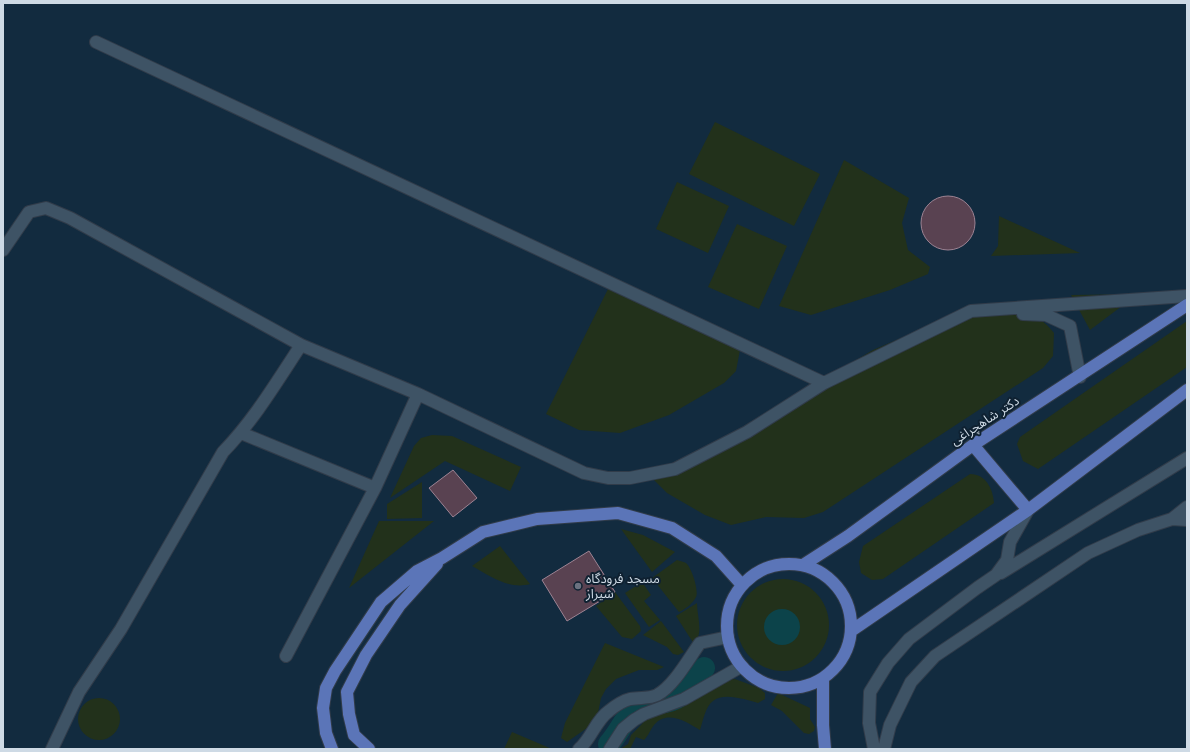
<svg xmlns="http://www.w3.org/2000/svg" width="1190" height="752" font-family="Georgia,'Noto Sans Arabic',serif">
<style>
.built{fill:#122b3f}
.green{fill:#22311b}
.water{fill:#0c434a}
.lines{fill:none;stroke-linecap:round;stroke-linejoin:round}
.canal{stroke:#0c434a;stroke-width:22}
.building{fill:#594251;stroke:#9d8393}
.minor-casing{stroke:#313c4a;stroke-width:14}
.major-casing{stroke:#313c4a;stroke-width:14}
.minor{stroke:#3e5365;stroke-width:12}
.major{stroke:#5b75b8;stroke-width:12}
.worship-dot{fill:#6b7280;stroke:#0f2131;stroke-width:1.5}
.labels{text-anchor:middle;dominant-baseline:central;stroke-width:4;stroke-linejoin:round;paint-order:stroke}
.street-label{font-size:13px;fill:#cedae5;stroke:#0f2131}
.poi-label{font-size:13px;fill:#cedae5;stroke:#0f2131;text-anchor:start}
</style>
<rect width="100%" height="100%" fill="#0f2131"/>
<path class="built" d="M3 3H1187V749H3Z"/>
<path class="green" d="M715 122 820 174 794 226 689 174Z
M844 160 909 198 902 223 908 250 930 267 928 274 890 290 811 315 779 306Z
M677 182 729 206 708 253 656 229Z
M999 216 1080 253 991 256 998 246Z
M737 224 787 246 759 309 708 287Z
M608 289 740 350 736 371 724 383 669 415 620 433 579 430 546 414Z
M1138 294 1090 330 1071 295Z
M1007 312C1029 314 1040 315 1054 333L1053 356 1043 368 823 512 804 518 766 517 731 525 705 515 667 493 648 474 707 455 745 426 873 350 957 314Z
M1187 321V367L1038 469 1023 461 1017 444 1020 437Z
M432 435 452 436 521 467 510 491 445 461 390 498 414 446 421 438Z
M970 474C986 474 993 489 994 503L883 579 872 580 861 573 859 562 863 546Z
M422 482V518L387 519V504Z
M379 521H434L349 588Z
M621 529 643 535 675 552 652 572Z
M500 546 530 584C509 590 490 576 472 566Z
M677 560C680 561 684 562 686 563 692 568 699 591 696 597 693 603 686 609 679 612L652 578Z
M737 625a46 46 0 1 1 92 0a46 46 0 1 1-92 0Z
M642 582 651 595 644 601 660 620 649 627 625 593Z
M615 592 640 626 641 631 632 639 622 637 596 606Z
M697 603C697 617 704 633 694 644L676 616Z
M661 621 684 652 678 655 673 654 667 647 643 635Z
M605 643 664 667 657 670H639L616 679 606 689 601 698 598 713 587 728 567 742 561 738 565 723Z
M735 679 759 688 765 693V699L758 703C746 700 724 692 713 701 705 707 703 721 700 730 687 722 667 709 654 725 650 730 649 735 644 740L636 737 630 749H620L628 744 631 735 642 724 648 716 676 709 724 680Z
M778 693 810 708V719L815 727 814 731 809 734 804 733 782 711 771 705Z
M78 719a21 21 0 1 1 42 0a21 21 0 1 1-42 0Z
M512 732 552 749H504Z"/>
<path class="water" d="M764 627a18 18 0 1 1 36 0a18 18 0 1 1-36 0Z"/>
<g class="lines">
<path class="canal" d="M609 744C620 732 625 716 638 707 647 701 656 704 665 702 685 698 694 683 704 668"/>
</g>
<path class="building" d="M921 223a27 27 0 1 1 54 0a27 27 0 1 1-54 0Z
M453 470 477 498 453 517 429 488Z
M589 551 615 592 567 621 542 580Z"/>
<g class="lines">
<g class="minor-casing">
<path id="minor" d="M96 42 824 383
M3 250 29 212 46 208 70 218 301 345
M1023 314 1046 315 1070 326 1080 377
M241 433 375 488
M1172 519 1187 507
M1001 573 1187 458
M286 656 375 488 418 394
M52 749 79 692 121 629 223 452C254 420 276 383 301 345L418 394 584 473 608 478H630L675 469 747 432 824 383 971 311 1187 296
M579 749C592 738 595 721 609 711 615 706 622 701 630 699 640 697 649 699 657 695 674 686 689 658 700 643L728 637
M610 749 623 729 634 720 644 714 684 699 742 666
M874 749 869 723 870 692 888 663 909 639 977 588 996 575 1007 560 1010 542 1028 510
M884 749 890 725 911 682 935 656 1088 553 1138 530 1172 519 1187 520"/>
</g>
<g class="major-casing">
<path id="major" d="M973 445 1028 510
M727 626a62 62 0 1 1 124 0a62 62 0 1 1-124 0Z
M803 565 848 536 973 445 1187 305
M851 631 1028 510 1187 390
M823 678V725L825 749
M332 749 326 733 323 708 326 688 335 671 381 602 417 571 442 558 483 532 537 519 618 513 672 528 716 556 742 585
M369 749 354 735 349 714 347 692 366 655 400 605 437 564"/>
</g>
<use href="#minor" class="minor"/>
<use href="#major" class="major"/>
</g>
<circle class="worship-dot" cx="578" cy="586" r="4"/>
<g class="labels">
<g class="street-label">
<text transform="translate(985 421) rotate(-33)">دکتر شاهچراغی</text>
</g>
<g class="poi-label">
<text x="586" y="579">مسجد فرودگاه<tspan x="586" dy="15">شیراز</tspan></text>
</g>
</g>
<rect width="1190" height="752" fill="none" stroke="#cedae5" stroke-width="8"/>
</svg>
